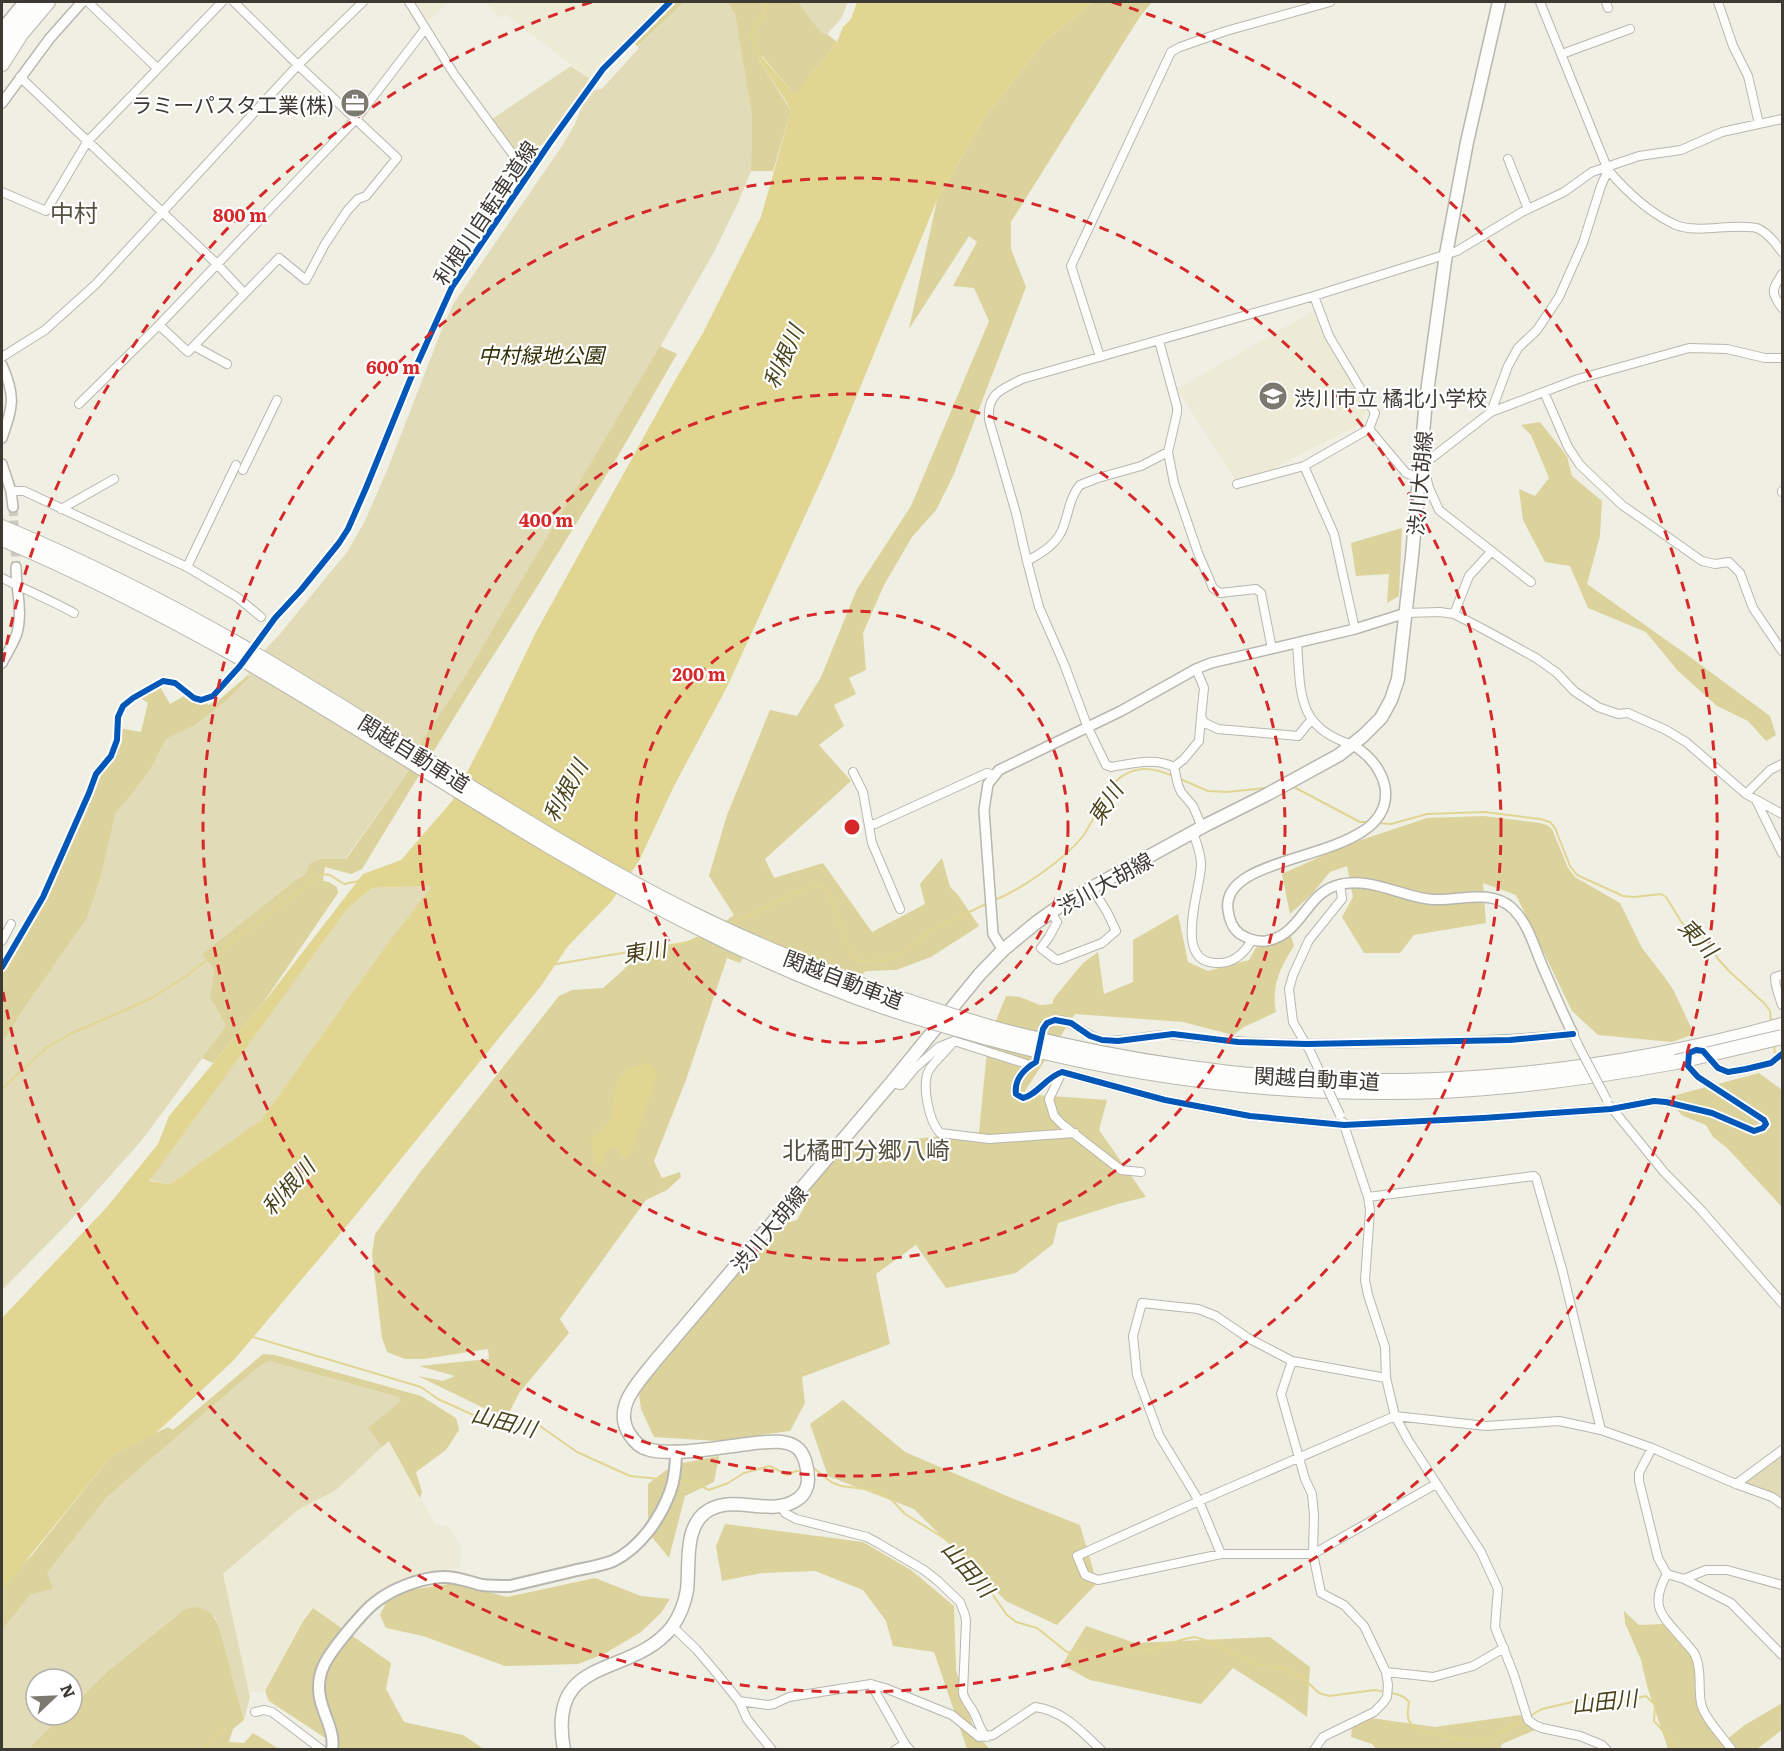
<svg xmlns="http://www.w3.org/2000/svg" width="1784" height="1751" font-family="Literata,'Noto Sans JP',serif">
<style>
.built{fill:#edead6}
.green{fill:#e1dbb7}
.forest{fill:#dcd29b}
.water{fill:#e1d592;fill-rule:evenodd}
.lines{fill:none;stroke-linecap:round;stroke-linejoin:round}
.stream{stroke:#e1d592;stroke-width:2}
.tertiary-tunnel{stroke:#cccbc0;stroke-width:9;stroke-dasharray:9 4.5;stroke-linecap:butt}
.minor-casing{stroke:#b8b7af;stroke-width:10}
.tertiary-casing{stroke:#b8b7af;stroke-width:12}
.secondary-casing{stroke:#b8b7af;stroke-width:14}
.primary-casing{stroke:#b8b7af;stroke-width:15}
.trunk-casing{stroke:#b8b7af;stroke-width:15}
.motorway-casing{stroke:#b8b7af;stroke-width:16}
.minor{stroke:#fdfdfb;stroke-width:8}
.tertiary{stroke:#fdfdfb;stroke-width:9}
.secondary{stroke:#fdfdfb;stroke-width:10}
.primary{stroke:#fdfdfb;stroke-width:12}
.trunk{stroke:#fdfdfb;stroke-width:12}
.motorway{stroke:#fdfdfb;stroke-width:14}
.minor-bridge-casing{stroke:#b8b7af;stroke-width:10;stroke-linecap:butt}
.motorway-bridge-casing{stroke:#b8b7af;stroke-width:16;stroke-linecap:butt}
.minor-bridge{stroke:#fdfdfb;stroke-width:8}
.motorway-bridge{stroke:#fdfdfb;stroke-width:14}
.cycleway-casing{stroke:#fff;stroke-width:10}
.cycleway{stroke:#0057b8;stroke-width:6}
.ring{fill:none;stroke:#d62828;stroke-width:3;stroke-dasharray:10 8}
.labels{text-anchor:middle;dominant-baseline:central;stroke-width:4.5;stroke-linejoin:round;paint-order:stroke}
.poi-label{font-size:21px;fill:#3c3a32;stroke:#fff;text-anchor:end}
.street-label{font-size:21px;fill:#3c3a32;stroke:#fff}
.park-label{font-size:21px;font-style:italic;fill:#352f05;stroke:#fff}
.water-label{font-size:22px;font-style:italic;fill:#4a431c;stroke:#fff}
.quarter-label{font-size:24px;fill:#545140;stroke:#fff}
.centre{fill:#d62828;stroke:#fff;stroke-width:3}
.ring-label{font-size:18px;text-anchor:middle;font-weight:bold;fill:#d62828;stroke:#fff;stroke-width:4.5;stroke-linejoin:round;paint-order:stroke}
</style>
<rect width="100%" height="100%" fill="#f0efe4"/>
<path class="built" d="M413 2H449L426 23Z
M486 2H664L590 79 505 14 498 18Z
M1320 307 1368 404 1362 423 1270 470 1235 479 1177 389Z
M389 1441 436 1525 450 1527 461 1547 460 1568 436 1570 415 1576 371 1596 341 1628 313 1608 303 1618 265 1691 249 1692 223 1575 298 1510 336 1490Z"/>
<path class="green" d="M684 2H727L735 14 752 115 751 171 738 203 715 250 634 393 464 678 423 739 408 772 345 859H320L306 874 297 879 202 954 214 969 210 997 226 1026 142 1140 67 1224 2 1290V1044L23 1010 87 918 100 880 116 812 129 798 152 767 166 739 195 725 225 702 250 677 247 671H245L279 635 347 552 365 521 388 468 444 324 454 303 562 146 575 124 586 95 582 91 554 133 532 154 531 150 527 146 520 145 514 150 492 119 571 66 590 79 584 88 589 91 602 89 639 48 637 46Z
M798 2H848L841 19 827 34H822Z
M433 886 382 951 261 1120 170 1184 148 1180 347 909 372 888Z
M269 1361 398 1397 402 1401 369 1428 382 1447 336 1490 298 1510 223 1574 250 1697 244 1720 219 1627 215 1617 185 1609 108 1671 72 1706V1679H36V1715H63L32 1745V1749H2V1630L107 1497 257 1368Z
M1782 1451V1502L1741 1485Z"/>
<path class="forest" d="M674 2H684L637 46 633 42Z
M727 2H798L822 34H827L837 42 814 70 799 92 794 94 762 56 758 58 791 111 773 171H751L752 115 735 14Z
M1093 2H1152L1139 18 1011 222V249L1026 287 954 474 936 510 912 537 884 585 863 633 866 670 849 678 856 694 834 705 844 726 819 745 851 781 765 859 774 878 823 863 872 932 925 904 920 884 942 858 950 887 958 895 979 926 931 957 896 970 866 971 856 979 755 940 740 963 727 958 686 1080 654 1161 662 1178 680 1172 681 1177 667 1190 646 1200 560 1319 569 1333 519 1393 506 1419 418 1376 443 1381 455 1376 419 1366 489 1359 488 1349 423 1359H405L387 1352 382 1338 372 1254 375 1234 421 1171 559 996 572 990 603 988 639 956 690 940 715 929 734 915 709 876 727 815 770 710 797 716 821 677 857 589 911 506 989 321 974 288 953 286 977 242 969 236 909 329 937 200 983 120 1044 42Z
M660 346 677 354 618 456 535 590 468 695 362 869 351 874 325 867 323 881 329 882 337 887 338 893 261 1006 213 1063 202 1058 226 1026 210 997 214 969 202 954 297 879 306 874 309 864 320 859H346L408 772 423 739 464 678Z
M1540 422 1567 456 1572 476 1602 501 1600 536 1587 584 1686 654 1770 716 1776 735 1766 741 1748 721 1717 706 1678 671 1646 632 1588 608 1570 566 1545 562 1523 520 1519 489 1535 496 1549 478 1531 435 1521 425Z
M1402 528 1399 596 1387 603 1389 574 1356 576 1351 543Z
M248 675 250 677 225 702 195 725 166 739 152 767 129 798 116 812 100 880 87 918 23 1010 2 1044V975L48 894 82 818 100 773 118 747 122 737 119 728 141 732 148 703 139 697 159 685 170 704 186 695 198 701 207 699 208 705 219 700Z
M1484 816 1540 823 1547 825 1552 829 1568 868 1575 877 1620 903 1642 948 1663 975 1674 991 1694 1034 1672 1042 1598 1035 1572 1011 1516 895 1483 883 1486 923 1414 935 1400 953H1364L1342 917 1353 897 1347 866 1330 872 1312 894 1290 914 1282 874 1346 845 1427 818Z
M1178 914 1188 962 1208 971 1249 960 1257 946C1269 946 1280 943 1291 936L1294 946C1280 968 1271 986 1276 1012L1244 1027 1233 1035 1183 1022 1075 1014 1023 1094 1107 1100 1099 1130 1146 1197 1121 1203 1058 1223 1053 1244 1016 1273 946 1288 916 1245 876 1274 890 1344 802 1377 805 1403 790 1431 717 1441 654 1437 641 1409 639 1394 650 1376 774 1226 797 1220 807 1202 812 1182 849 1146 979 1132 988 1040 1006 996 1020 997 1040 1005 1052 1004 1054 998 1083 963 1098 952 1104 994 1133 982V940Z
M1759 1073 1782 1090V1207L1727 1148 1713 1137 1706 1125 1683 1116 1665 1098Z
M263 1354 275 1355 421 1396 456 1418 459 1430 446 1450 416 1472 422 1492 420 1498 389 1441 382 1447 368 1428 401 1401 398 1397 269 1361 257 1368 107 1497 47 1573 53 1589 31 1594 2 1630V1590L15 1572 32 1555 112 1455 168 1427 173 1430Z
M843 1400 905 1452 1014 1499 1080 1525 1097 1583 1057 1625 1006 1601 914 1509 828 1476 810 1424Z
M719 1456 714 1482 685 1496 669 1558 648 1532V1484L673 1465Z
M725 1524 863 1542 911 1570 954 1606 956 1670 975 1733 990 1749H967L934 1652 893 1646 886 1621 863 1590 815 1571 762 1573 722 1581 716 1546Z
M595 1578 641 1596 670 1599 661 1613 641 1632 604 1654 578 1664 505 1666 423 1636 386 1628 380 1615 391 1593 455 1583 507 1597Z
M197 1607C209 1610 214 1615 219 1627L244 1720 233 1729 229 1742 244 1743 253 1733 279 1749H32V1745L63 1715H72V1706L108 1671 185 1609Z
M313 1608 391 1663 386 1689 404 1722 463 1735 484 1749H342L269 1701 265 1691 303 1621Z
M1624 1611 1639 1625 1665 1624 1692 1653 1700 1710 1723 1742 1745 1725 1782 1703V1730L1757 1749H1668L1647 1686 1641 1660 1625 1623Z
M1086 1626 1135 1643 1270 1637 1310 1667 1307 1717 1282 1699 1233 1668 1201 1704 1090 1680 1062 1665Z
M1520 1715 1535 1730 1502 1744 1500 1750 1376 1749 1372 1744 1351 1737 1352 1727 1371 1718 1435 1727Z"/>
<path class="water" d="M857 2H1093L1044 42 983 120 937 200 830 461 727 687 674 786 639 861 611 902 568 946 541 986 350 1222 234 1360 155 1434 112 1455 2 1590V1318L107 1207 158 1144 169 1116 261 1006 363 874 401 860 452 801 489 730 535 634 673 384 704 331 761 217 791 111 787 103 758 58 761 56 794 94 799 91 814 70 837 42 843 27 851 19ZM432 886 382 951 261 1120 170 1184 149 1181 347 909 372 888Z
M649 1063 656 1070 657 1077 630 1155 627 1158H623L618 1148 614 1146 606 1152 601 1165H594L591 1140C597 1134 608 1126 611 1119 612 1115 612 1109 613 1105 616 1081 621 1065 649 1063Z"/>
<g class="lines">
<path class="stream" d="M761 58 751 35C756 24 767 13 767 2
M1178 778 1208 791 1227 792 1266 788
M1292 786 1360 822H1368
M1376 823 1391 824 1427 814 1485 812 1540 819 1550 822 1555 828 1570 866 1577 875 1623 896 1634 897 1661 894 1666 897 1682 923 1704 938 1719 960 1729 971 1764 1003 1770 1011 1771 1022
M993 901C1022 889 1064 860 1083 836 1094 821 1108 783 1124 775 1141 765 1156 769 1173 776
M731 925C746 917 804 885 818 886 823 887 827 890 830 894L852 957 860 961 886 960 903 953 930 931 988 903
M556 964 689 942 707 937
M1774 1043 1775 1055
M2 1089 46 1048 70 1034 150 999 186 976 322 874 330 875 344 884 359 881
M253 1337 421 1387 438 1399 480 1418 497 1422 537 1424 577 1452 630 1476 670 1480
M813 1470 815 1469 831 1482 841 1486 873 1490 892 1500 905 1514 947 1540 971 1564 1007 1615 1016 1622 1037 1628 1067 1652 1078 1655 1090 1654 1122 1650H1149L1184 1639 1195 1637 1208 1641 1255 1664 1282 1668 1303 1678 1319 1693 1329 1696 1375 1690 1396 1694 1404 1697 1409 1702C1408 1709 1406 1718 1411 1724 1418 1734 1476 1743 1488 1739 1501 1733 1512 1724 1525 1719
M676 1480 692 1482 709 1490 728 1483 744 1473 770 1466 787 1475 796 1471H804
M1530 1716 1542 1709 1594 1697H1601L1618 1702 1646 1696 1655 1705 1654 1721 1672 1741 1675 1750
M203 1750 223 1727"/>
<path class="tertiary-tunnel" d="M13 507 16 567"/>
<g class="minor-casing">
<path id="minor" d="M88 2 157 68
M409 2 454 74 524 170
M1540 2 1608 170C1627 192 1649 213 1676 225 1695 233 1725 225 1746 227 1750 227 1756 227 1759 229 1769 234 1776 244 1782 252
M1606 2 1608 8
M1718 2 1733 46 1748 76 1759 124
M1562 54 1630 29
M20 77 217 264 244 293
M1508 159 1528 209
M2 192 46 211 87 142 222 2
M1782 274C1772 290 1770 292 1782 308
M1314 296 1329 336 1375 413 1369 429 1406 473 1419 478
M159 325 188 352 279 258 306 280 325 244 347 211 358 199 366 196 397 158 298 65 234 2
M1159 341 1177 407V413L1168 452 1174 483 1198 553 1213 588 1220 593 1256 589 1261 593 1272 649
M194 346 227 364
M2 357 45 330 96 284 298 65 363 2
M1100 357 1071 266 1171 52 1180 47 1226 31 1330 2
M1544 392 1568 447 1580 465 1622 505 1702 561 1715 564 1729 562 1740 573 1753 608 1782 651
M79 404 159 325 356 119 425 29
M1491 412 1578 379 1689 348 1727 349 1765 358H1782
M1304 466 1334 534 1355 629
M243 470 277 400
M1237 484 1304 466 1369 429
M11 491H24L187 567 237 597 261 617
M1782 492V491
M61 509 114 479
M1027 561C1042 553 1059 543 1064 525 1069 511 1070 497 1080 485L1098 478 1141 466 1168 452
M187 567 236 465
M2 578C26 590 51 600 74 613
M1531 582 1439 510 1429 488 1425 472 1420 467 1491 412 1508 366 1518 348 1537 330 1559 297 1583 243 1601 186 1608 170
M1406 613 1440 612 1454 614 1485 630 1536 658 1557 673 1574 691 1598 707 1618 714 1628 713 1666 730 1686 742 1746 794 1782 814
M1454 614 1469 576 1491 552
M1297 643C1301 693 1296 728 1353 745
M1196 669 1204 688 1201 717 1205 723 1218 729 1298 736 1311 720
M1174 767 1184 759 1199 741 1201 717
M853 772 863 792 872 843 900 909
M1746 794 1770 770 1782 764
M1757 802 1782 853
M869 824H875L987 773 995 775
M1202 827 1193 806 1181 792 1178 785 1174 767C1154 757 1131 764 1111 767L1106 765 1088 728 1064 664 1039 607 1027 561 1016 513 989 420C987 393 1001 390 1022 379L1314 296 1457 251 1522 212 1564 192 1592 172 1639 156 1681 150 1722 132 1782 119
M1193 832C1196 842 1201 853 1201 864 1202 887 1170 965 1219 963 1234 963 1245 952 1252 940
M1051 912 1057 922 1049 937 1041 948 1055 959 1058 960 1102 943 1116 931 1107 912 1092 888
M2 941 11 924
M1782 975 1775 977C1775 987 1779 996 1782 1005
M1043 1029C1061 1005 1083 1037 1103 1040 1122 1043 1143 1036 1162 1035 1176 1034 1189 1037 1203 1038 1262 1045 1321 1044 1381 1043 1445 1042 1509 1040 1573 1034L1578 1045
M954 1041C947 1051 935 1060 929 1070 921 1085 929 1121 940 1133L989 1139 1075 1133
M1308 1048 1293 1022 1289 989 1293 975 1309 940 1342 899 1340 884
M1705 1053 1718 1068 1728 1072 1746 1069 1771 1063 1782 1054
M1036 1062C1024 1069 1014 1080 1016 1094L1023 1098C1037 1095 1046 1077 1062 1072L1165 1100 1250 1116 1344 1125 1483 1118 1611 1109 1654 1101 1666 1102 1712 1113 1754 1131 1763 1128 1766 1124 1764 1120 1698 1077 1688 1066 1689 1056
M1062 1072 1049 1099 1054 1116 1063 1125 1121 1170 1141 1172
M891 1083 901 1085 915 1068 939 1047 954 1041 1030 1065
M1610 1106 1664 1172 1701 1210 1782 1303
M1343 1122 1368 1197 1370 1210 1365 1280 1368 1295 1385 1347 1386 1378 1395 1416 1408 1440 1481 1552 1498 1589 1495 1627 1514 1675 1528 1720 1535 1725 1542 1728 1580 1736 1602 1745 1607 1750
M1368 1197 1534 1176 1536 1178 1562 1269 1601 1430
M1292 1361 1281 1394 1305 1479 1312 1494 1314 1515 1313 1554 1321 1593 1344 1605 1364 1626 1386 1672 1388 1685 1387 1697 1383 1703 1374 1712 1323 1737 1314 1750
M1652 1448 1639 1473V1481L1658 1558 1667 1574C1648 1608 1663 1616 1685 1642 1688 1646 1694 1651 1696 1657 1702 1672 1698 1688 1701 1703 1704 1718 1723 1737 1732 1750
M1436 1484 1313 1554H1221L1098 1580 1085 1575 1077 1556 1199 1501 1395 1416 1486 1426 1559 1421 1601 1430 1652 1448 1736 1484 1772 1497 1782 1504
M1736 1484 1782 1450
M781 1506 785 1513 796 1519 867 1537 878 1543 924 1570 938 1581 960 1602 965 1615 966 1621 963 1693C965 1702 972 1707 975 1715 979 1723 980 1731 987 1737
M1221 1554 1199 1501 1159 1435 1137 1375 1133 1336 1142 1303 1198 1309 1216 1316 1248 1338 1292 1361 1386 1378
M1667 1574 1684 1579 1706 1570H1727L1782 1585
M1684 1579 1731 1603 1782 1655
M672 1626 696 1649 714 1670 739 1701 747 1719 772 1750
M1386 1672 1433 1677 1473 1666 1504 1648
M871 1684 905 1744 910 1750
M739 1701 768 1705 774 1704 789 1697 871 1684 885 1688 952 1715 979 1737 993 1735 1035 1707C1064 1711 1081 1731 1101 1750
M255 1712 264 1710 272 1712 322 1750
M895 1750 905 1744"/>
</g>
<g class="tertiary-casing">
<path id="tertiary" d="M2 103 50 38 82 2
M2 365C16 397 13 406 2 438
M2 464 11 491 13 507
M2 663C7 653 14 643 17 633 23 612 16 589 16 567
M1353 745C1369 755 1381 768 1385 787 1397 865 1219 847 1228 910 1229 919 1233 929 1240 934 1248 939 1257 942 1266 941 1301 935 1305 896 1335 886 1366 875 1398 895 1428 899 1456 903 1488 887 1512 908 1530 925 1535 951 1545 972 1554 993 1563 1014 1573 1034
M1003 950 993 934 984 810 988 784 999 770 1121 711 1196 669 1211 663 1355 629 1406 613"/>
</g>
<g class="secondary-casing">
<path id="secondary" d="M332 1750C336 1728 318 1709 319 1687 319 1680 321 1671 324 1665 331 1650 364 1610 377 1601 394 1588 421 1578 442 1577 456 1576 469 1582 482 1585 492 1586 501 1586 510 1586 531 1581 552 1576 573 1571 586 1568 600 1566 613 1561 640 1548 660 1519 670 1492 675 1479 676 1465 676 1451"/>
</g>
<g class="primary-casing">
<path id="primary" d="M564 1750C546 1652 630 1680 672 1627 679 1617 685 1602 687 1590 690 1564 683 1525 709 1510 737 1494 771 1518 798 1499 804 1495 808 1487 808 1480 808 1469 805 1453 796 1447 785 1439 767 1442 755 1443 729 1446 670 1457 647 1449 639 1447 634 1441 630 1435 611 1407 640 1381 656 1360L891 1083 979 975 1003 950 1037 922 1064 903 1206 825 1266 795 1339 755 1363 736 1381 718 1391 700 1398 679 1412 556 1426 400 1446 254 1467 142 1499 2"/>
</g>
<g class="trunk-casing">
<path id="trunk" d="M2 30 25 2
M2 44 40 2"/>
</g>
<g class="motorway-casing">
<path id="motorway" d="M2 64 21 34 48 2
M2 527C85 562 165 602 243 647
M2 539C83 573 160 613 237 656
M996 1029C1057 1045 1120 1058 1183 1067 1380 1096 1591 1079 1782 1025
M992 1039C1138 1078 1290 1097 1442 1091 1520 1087 1599 1076 1676 1062"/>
</g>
<use href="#minor" class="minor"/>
<use href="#tertiary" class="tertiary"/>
<use href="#secondary" class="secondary"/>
<use href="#primary" class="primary"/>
<use href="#trunk" class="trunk"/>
<use href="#motorway" class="motorway"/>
<g class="minor-bridge-casing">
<path id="minor-bridge" d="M1578 1045 1607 1100
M1309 1049 1340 1115"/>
</g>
<g class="motorway-bridge-casing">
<path id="motorway-bridge" d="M243 647C394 735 538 837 695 915 792 963 892 998 996 1029
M237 656C390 744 535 846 693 925 754 956 818 984 884 1007 920 1019 956 1029 992 1039
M1676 1062 1782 1037"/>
</g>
<use href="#minor-bridge" class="minor-bridge"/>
<use href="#motorway-bridge" class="motorway-bridge"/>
<g class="cycleway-casing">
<path id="cycleway" d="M2 967 43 897 89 793 96 774 111 756 117 740 118 717 123 706 133 698 163 681 175 683 194 698 201 700 213 696 240 666 275 618 301 590 339 543 348 529 366 488 410 380 452 287 549 144 603 69 670 2
M1573 1034 1510 1040 1307 1044 1238 1042 1173 1034 1118 1041 1102 1040 1090 1036 1071 1023 1055 1020 1047 1023 1043 1029 1036 1062C1024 1069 1014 1080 1016 1094L1023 1098C1037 1095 1046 1077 1062 1072L1165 1100 1250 1116 1344 1125 1483 1118 1611 1109 1654 1101 1666 1102 1712 1113 1754 1131 1763 1128 1766 1124 1764 1120 1698 1077 1688 1066 1689 1053 1696 1050 1703 1051 1718 1068 1728 1072 1746 1069 1771 1063 1782 1054"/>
</g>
<use href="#cycleway" class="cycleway"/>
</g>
<g class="ring">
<circle cx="852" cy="827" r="216"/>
<circle cx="852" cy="827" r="433"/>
<circle cx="852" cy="827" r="649"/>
<path d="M3 662A865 865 0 0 1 592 2M1112 2A865 865 0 1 1 3 992"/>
</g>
<defs>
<g id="office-disc" transform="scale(1.5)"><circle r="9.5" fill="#7b7970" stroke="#fff"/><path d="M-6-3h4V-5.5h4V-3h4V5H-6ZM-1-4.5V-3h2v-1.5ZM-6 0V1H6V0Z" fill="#fff"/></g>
<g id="school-disc" transform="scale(1.5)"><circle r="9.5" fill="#7b7970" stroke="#fff"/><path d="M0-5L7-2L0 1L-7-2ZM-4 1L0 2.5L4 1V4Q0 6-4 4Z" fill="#fff"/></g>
</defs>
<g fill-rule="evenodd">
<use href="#office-disc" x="355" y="103"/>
<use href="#school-disc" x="1273" y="396"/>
</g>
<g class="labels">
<g class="poi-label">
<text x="334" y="103">ラミーパスタ工業(株)</text>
<text x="1294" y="396" text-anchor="start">渋川市立 橘北小学校</text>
</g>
<g class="street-label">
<text transform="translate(484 212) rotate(-56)">利根川自転車道線</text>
<text transform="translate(1418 483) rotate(-85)">渋川大胡線</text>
<text transform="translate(415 752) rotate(32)">関越自動車道</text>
<text transform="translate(1104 882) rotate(-29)">渋川大胡線</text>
<text transform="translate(844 978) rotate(21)">関越自動車道</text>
<text transform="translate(1317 1077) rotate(3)">関越自動車道</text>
<text transform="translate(768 1228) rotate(-50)">渋川大胡線</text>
</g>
<g class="park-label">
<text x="541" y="353">中村緑地公園</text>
</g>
<g class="water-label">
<text transform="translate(782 356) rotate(-66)">利根川</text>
<text transform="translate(564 790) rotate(-61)">利根川</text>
<text transform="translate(1104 803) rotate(-57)">東川</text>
<text transform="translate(1699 937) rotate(46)">東川</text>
<text transform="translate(644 950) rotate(-9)">東川</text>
<text transform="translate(287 1186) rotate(-48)">利根川</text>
<text transform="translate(504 1420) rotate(14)">山田川</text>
<text transform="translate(969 1568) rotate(49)">山田川</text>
<text transform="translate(1604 1700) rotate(-6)">山田川</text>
</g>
<g class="quarter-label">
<text x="74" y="211">中村</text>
<text x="866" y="1148">北橘町分郷八崎</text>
</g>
</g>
<circle cx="852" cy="827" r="9" class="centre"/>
<g class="ring-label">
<text x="240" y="222">800 m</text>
<text x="393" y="374">600 m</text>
<text x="546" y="527">400 m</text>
<text x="699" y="681">200 m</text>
</g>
<rect width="1784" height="1751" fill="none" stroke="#3c3a32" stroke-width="6"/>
<g transform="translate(54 1697) rotate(67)"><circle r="28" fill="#ffffff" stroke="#b1b0ad" stroke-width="1.5"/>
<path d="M0-4.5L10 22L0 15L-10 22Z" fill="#7b7970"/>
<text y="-9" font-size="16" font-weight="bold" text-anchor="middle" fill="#3c3a32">N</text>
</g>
</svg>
